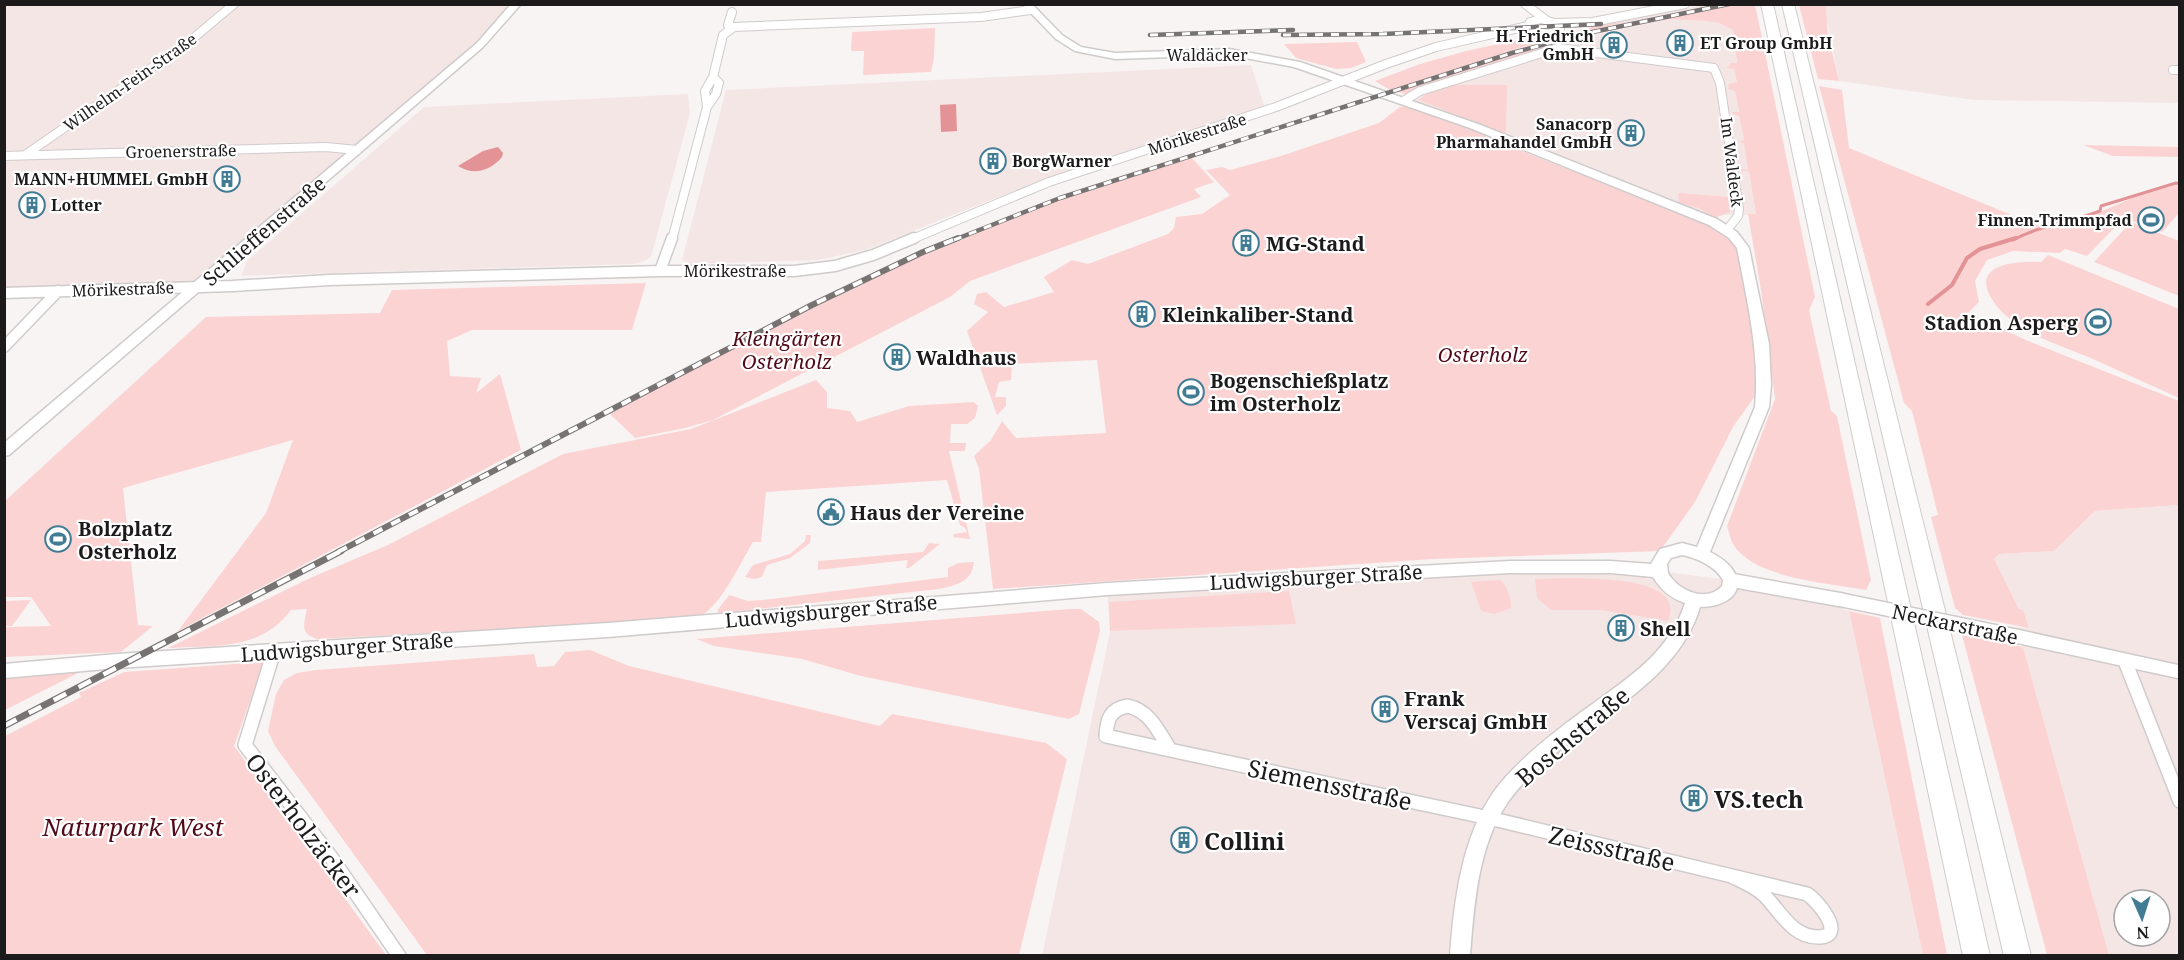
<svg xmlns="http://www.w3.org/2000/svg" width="2184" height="960" font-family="'Noto Serif',serif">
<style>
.built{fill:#f5e6e6;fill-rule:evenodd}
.green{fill:#fbd3d3}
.water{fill:#e39296}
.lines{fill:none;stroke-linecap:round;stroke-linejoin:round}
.stream-far1{stroke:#e39296;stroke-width:3}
.stream{stroke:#e39296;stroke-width:4}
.street-far2-casing{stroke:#d0cbcb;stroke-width:10}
.street-far1-casing{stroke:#d0cbcb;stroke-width:13}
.street-casing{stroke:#d0cbcb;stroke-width:16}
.secondary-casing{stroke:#d0cbcb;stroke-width:3}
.highway-casing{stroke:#d0cbcb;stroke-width:2}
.street-far2{stroke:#fff;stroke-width:8}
.street-far1{stroke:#fff;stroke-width:10}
.street{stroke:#fff;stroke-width:13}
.secondary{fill:#fff;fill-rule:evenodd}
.highway{fill:#fff;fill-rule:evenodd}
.rail-far2-casing{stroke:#777373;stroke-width:4.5}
.rail-far1-casing{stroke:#777373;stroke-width:6}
.rail-casing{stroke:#777373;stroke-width:7}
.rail-far2{stroke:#fff;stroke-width:3;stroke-dasharray:8;stroke-linecap:butt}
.rail-far1{stroke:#fff;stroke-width:4;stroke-dasharray:10;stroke-linecap:butt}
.rail{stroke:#fff;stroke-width:4.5;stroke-dasharray:14;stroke-linecap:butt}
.street-bridge-casing{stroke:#d0cbcb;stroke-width:16;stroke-linecap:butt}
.street-bridge{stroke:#fff;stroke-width:13}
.labels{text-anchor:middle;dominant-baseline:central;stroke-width:4.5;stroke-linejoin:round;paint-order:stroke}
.far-poi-label{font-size:16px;font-weight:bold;fill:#1c1a1a;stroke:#fff;text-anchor:end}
.far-street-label{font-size:16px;fill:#1c1a1a;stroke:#fff}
.street-label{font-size:20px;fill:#1c1a1a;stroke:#fff}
.poi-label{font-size:20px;font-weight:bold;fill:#1c1a1a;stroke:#fff;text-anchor:start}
.park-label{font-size:20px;font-style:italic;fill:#520a18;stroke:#fff}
.near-street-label{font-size:24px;fill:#1c1a1a;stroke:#fff}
.near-poi-label{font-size:24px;font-weight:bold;fill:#1c1a1a;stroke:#fff;text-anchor:start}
.near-park-label{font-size:24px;font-style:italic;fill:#520a18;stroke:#fff}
</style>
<rect width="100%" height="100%" fill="#f9f4f4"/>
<path class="built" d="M4 5H517L497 27 214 273 186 285 5 290Z
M1704 5H1733L1548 44 1394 92 1390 90 1519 48 1620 23 1616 22Z
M1824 5H2179V103L1974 100 1839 81Z
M1670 19 1706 21 1719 23 1733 30 1737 64 1728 68 1734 69 1737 82 1729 90H1735L1739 113 1733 114 1739 115 1744 141H1737L1744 142 1749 170 1741 171 1749 172 1756 215H1698L1397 97 1553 44Z
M1251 65 1265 108 1105 158 988 201 865 250 818 260 690 264 682 260 726 90Z
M688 94 690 113 651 257 644 261 633 264 241 276 247 261 424 107Z
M2179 505V955H2109L2023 647 2015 627 2029 628 1994 560 1998 554 2054 551 2095 511ZM2124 900H2160V936H2124Z
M1452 569 1659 571 1730 580 1842 600 1844 610 1849 611 1923 955 1042 956 1110 632 1107 589Z"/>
<path class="green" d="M1733 5H1754L1756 9 1815 297 1809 310 1831 411 1837 416 1871 580 1866 590C1829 583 1754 579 1733 544 1730 539 1729 531 1727 526L1775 399 1761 290 1748 214H1756L1749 172 1741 171V169L1748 170 1744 143 1737 142 1744 140 1739 116 1733 114 1732 112H1739L1735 91 1728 89 1729 84 1737 82 1734 69 1726 68 1730 66V63H1737L1733 30 1719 23 1706 21 1670 19 1605 32 1553 44 1405 94 1396 91 1548 44Z
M1799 5H1824L1826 7 1828 35 1839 81 1818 79Z
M1625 22 1519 48 1390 90 1375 81 1420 64 1466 51 1530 37 1557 36 1604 24Z
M935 28 934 58 931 72 863 75 864 51H851L852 32Z
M1357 42 1366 62 1351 68 1336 69 1296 58 1284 44Z
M1454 85H1507L1506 134 1419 100 1431 90Z
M1819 86 1842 90 1849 148 2043 228 2076 222 2135 197 2176 185 2179 186V213L2162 232 2124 218 2087 256 2065 249 2060 253 2013 251 1987 260 1975 281 1979 302 1968 313 2026 340 2179 401V505L2095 511 2054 551 1999 554 1994 559 2019 609 2023 610 2029 628 1963 615 1955 608 1931 517 1938 515 1912 411 1904 403Z
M1415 106 1539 158 1713 225 1732 239 1738 251 1755 347 1760 389 1733 427 1695 502 1660 551 1433 559 993 589 979 469 974 456 991 440 1002 421 1016 438 1106 433 1097 360 1012 364 1011 380 999 382 995 397H1006V406L997 415 967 331 988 312 974 304 977 294 986 292 1004 307 1054 292 1044 277 1072 260 1088 264 1168 234 1174 228 1176 217 1202 214 1230 195 1206 170 1222 167 1230 170 1281 156 1379 123 1400 107Z
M2083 145 2179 147V157L2113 156Z
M1190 156 1214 182 1194 189 1201 197 970 281 950 297 713 420 685 428 635 438 608 412C723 351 838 287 958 236 1034 205 1112 181 1190 156Z
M1678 193 1730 197V212L1715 218 1699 208 1679 203Z
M2131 222 2179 241V296L2094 262Z
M2048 255 2179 309V398C2151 385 2123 373 2095 360 2060 345 2010 332 1990 296 1972 262 2021 261 2041 262Z
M646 283 632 330H472L447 341 450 376 481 378 476 393 500 374 521 450 178 631 266 513 293 440 123 488 138 625 153 626 121 652 5 657V627L51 626 31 597H5V501L206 317 380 313 392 290Z
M816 380 827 392V408L850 411 857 422 909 406 974 402 978 406 975 418 967 424H951L950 443H966L965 451H949L970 539 953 537 954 534 967 532 965 528 960 525 947 480 766 492 761 542H753C741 562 721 605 702 615L557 626 318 639C299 634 304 624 307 609L291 610C261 651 214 645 168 648L310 578 388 545 563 454 691 429Z
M806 535H811L810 543 790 558 767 565 762 577 754 579 745 577 753 565 790 554 805 541Z
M929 543 940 544 909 568H906L908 560 818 570V561L923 552Z
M974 562C972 582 957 585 939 589L720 613 717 611 729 595 748 601 763 600 948 577V568L958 563Z
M1573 578C1596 579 1687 577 1668 621L1601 610H1551L1537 598 1535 579Z
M1500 580C1507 585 1512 600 1511 608L1494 614 1481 611 1471 582Z
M1289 591 1296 624 1110 631 1109 602Z
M31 600 12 626H5V601Z
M1070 609H1081L1099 622 1100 631 1079 714 1069 719 861 676 802 659 714 646 696 639Z
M1849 611 1880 618 1947 955H1923Z
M1962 635 2023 647 2109 955H2047Z
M590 650 629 666 880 726 892 714 1046 743 1067 759 1019 955H427L275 746 268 731 276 694 284 680 297 673 316 670 534 654 537 667 554 666 565 652Z
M100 662 5 710V671Z
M264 662 234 746 386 955H5V736L81 697 79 693 124 672Z"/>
<path class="water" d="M956 104 957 131 941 132 940 105Z
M498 147 503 153 502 157C490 171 474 176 458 166L483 151Z"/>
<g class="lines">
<path class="stream-far1" d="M2013 240C2041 225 2071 222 2100 211L2101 206 2176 183 2180 184"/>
<path class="stream" d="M1928 304 1952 285 1967 258 1980 249 2016 238"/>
<g class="street-far2-casing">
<path id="street-far2" d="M1525 4 1546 20
M1541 19 1555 23 1560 29C1550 36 1539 34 1529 27L1530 22Z
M1555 23 1593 22 1685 4
M730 29 728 25 732 12
M2173 70H2180
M1405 100 1420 91 1558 48 1714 68 1720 83 1739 209 1738 216 1727 230
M707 107 705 91 713 77 723 35 734 27 981 17 1030 10
M25 155 190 41 234 4
M4 156 326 147 357 150
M672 240 707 107 716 94 719 83 713 77
M910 240 1049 182 1276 107 1386 64 1436 47 1528 26"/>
</g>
<g class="street-far1-casing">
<path id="street-far1" d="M660 271 672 238
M4 293 233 286 329 280 660 271H794L835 266 873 255 914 238
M4 347 58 291"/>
</g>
<g class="street-casing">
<path id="street" d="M1730 580 1842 600
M1993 631 2180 672
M274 651 245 745 331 857 399 956
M2125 661 2180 801
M1128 706C1150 711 1159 732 1170 750L1106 736C1107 719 1110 709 1128 706Z
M1170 750 1489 818 1807 894C1818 901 1848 937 1818 937 1792 937 1780 911 1765 896 1756 887 1744 882 1733 877"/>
</g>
<g class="secondary-casing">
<path id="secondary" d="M511 4H521L483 47 9 455 4 456V443L477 43Z
M1022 4H1032L1062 35 1081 47 1115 53 1229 49 1300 62 1478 124 1717 219 1737 232 1749 248 1769 344 1771 385 1769 407 1710 552C1750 571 1746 606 1700 607 1673 697 1560 728 1508 802 1478 845 1474 905 1470 956H1450C1454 900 1462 836 1495 790 1518 759 1559 728 1591 705 1630 677 1670 651 1685 603 1670 598 1661 590 1653 577L1611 573H1510L1107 595 608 637 117 668 4 678V664L117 654 608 623 1107 583 1510 561H1611L1651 564 1660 549 1682 543 1697 547 1755 407C1760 353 1747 301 1737 248L1729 238 1709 225 1470 128 1294 67 1229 55 1115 59 1075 51 1056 39ZM1682 555C1697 558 1715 566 1723 580L1722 586C1707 603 1678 591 1668 573L1667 564 1671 558Z"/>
</g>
<g class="highway-casing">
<path id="highway" d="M1761 4H1773L1990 956H1963Z
M1782 4H1794L2031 956H2004Z"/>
</g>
<use href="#street-far2" class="street-far2"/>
<use href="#street-far1" class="street-far1"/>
<use href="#street" class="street"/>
<use href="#secondary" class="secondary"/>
<use href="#highway" class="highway"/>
<g class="rail-far2-casing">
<path id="rail-far2" d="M1150 35 1293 30
M1283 35 1383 34 1601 24
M954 240 1060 198 1512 53 1583 34 1729 4"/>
</g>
<g class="rail-far1-casing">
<path id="rail-far1" d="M338 552 812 305 923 252 958 238"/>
</g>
<g class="rail-casing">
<path id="rail" d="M4 726 341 551"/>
</g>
<use href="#rail-far2" class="rail-far2"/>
<use href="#rail-far1" class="rail-far1"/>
<use href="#rail" class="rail"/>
<g class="street-bridge-casing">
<path id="street-bridge" d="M1842 600 1993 631"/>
</g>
<use href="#street-bridge" class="street-bridge"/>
</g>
<defs>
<g id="building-ring" transform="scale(1.35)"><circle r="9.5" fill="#fff" stroke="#417c94" stroke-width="1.5"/><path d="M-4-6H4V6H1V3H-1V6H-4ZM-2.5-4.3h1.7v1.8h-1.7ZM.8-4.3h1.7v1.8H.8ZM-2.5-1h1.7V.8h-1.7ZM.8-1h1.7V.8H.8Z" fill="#417c94"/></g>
<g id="stadium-ring" transform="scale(1.35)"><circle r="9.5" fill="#fff" stroke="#417c94" stroke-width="1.5"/><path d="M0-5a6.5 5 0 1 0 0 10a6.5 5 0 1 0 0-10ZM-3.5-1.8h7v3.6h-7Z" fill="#417c94"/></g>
<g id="civic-ring" transform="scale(1.35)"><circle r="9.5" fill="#fff" stroke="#417c94" stroke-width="1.5"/><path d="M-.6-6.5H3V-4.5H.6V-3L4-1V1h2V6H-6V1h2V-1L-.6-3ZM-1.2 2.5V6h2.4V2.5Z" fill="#417c94"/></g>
</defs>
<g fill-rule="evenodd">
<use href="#building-ring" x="1680" y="43"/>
<use href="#building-ring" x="1614" y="45"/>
<use href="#building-ring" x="1631" y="133"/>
<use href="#building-ring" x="993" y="161"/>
<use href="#building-ring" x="227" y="179"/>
<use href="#building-ring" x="32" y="205"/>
<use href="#stadium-ring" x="2151" y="220"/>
<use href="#building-ring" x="1246" y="243"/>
<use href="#building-ring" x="1142" y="314"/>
<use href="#stadium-ring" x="2098" y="322"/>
<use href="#building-ring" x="897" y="357"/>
<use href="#stadium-ring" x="1191" y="392"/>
<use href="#civic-ring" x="831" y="512"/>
<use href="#stadium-ring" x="58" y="539"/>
<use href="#building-ring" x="1621" y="628"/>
<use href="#building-ring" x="1385" y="709"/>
<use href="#building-ring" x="1694" y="798"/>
<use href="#building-ring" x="1184" y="840"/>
</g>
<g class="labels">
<g class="far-poi-label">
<text x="1594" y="36">H. Friedrich<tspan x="1594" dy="18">GmbH</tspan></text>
<text x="1700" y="43" text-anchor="start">ET Group GmbH</text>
<text x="1612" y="124">Sanacorp<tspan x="1612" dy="18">Pharmahandel GmbH</tspan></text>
<text x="1012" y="161" text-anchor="start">BorgWarner</text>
<text x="208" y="179">MANN+HUMMEL GmbH</text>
<text x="51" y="205" text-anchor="start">Lotter</text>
<text x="2132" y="220">Finnen-Trimmpfad</text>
</g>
<g class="far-street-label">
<text x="1207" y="55">Waldäcker</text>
<text transform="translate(130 82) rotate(-35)">Wilhelm-Fein-Straße</text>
<text transform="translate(1197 134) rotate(-18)">Mörikestraße</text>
<text transform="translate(181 151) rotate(-1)">Groenerstraße</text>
<text transform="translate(1732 162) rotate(83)">Im Waldeck</text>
<text x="735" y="271">Mörikestraße</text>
<text transform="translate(123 289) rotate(-2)">Mörikestraße</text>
</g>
<g class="street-label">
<text transform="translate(264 231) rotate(-41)">Schlieffenstraße</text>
<text transform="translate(1316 577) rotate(-3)">Ludwigsburger Straße</text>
<text transform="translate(831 611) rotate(-5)">Ludwigsburger Straße</text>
<text transform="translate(1955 624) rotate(12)">Neckarstraße</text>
<text transform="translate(347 647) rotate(-4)">Ludwigsburger Straße</text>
</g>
<g class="poi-label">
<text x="1266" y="243">MG-Stand</text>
<text x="1162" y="314">Kleinkaliber-Stand</text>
<text x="2078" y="322" text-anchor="end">Stadion Asperg</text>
<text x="916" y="357">Waldhaus</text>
<text x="1210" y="380">Bogenschießplatz<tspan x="1210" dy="23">im Osterholz</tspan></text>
<text x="850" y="512">Haus der Vereine</text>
<text x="78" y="528">Bolzplatz<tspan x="78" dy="23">Osterholz</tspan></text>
<text x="1640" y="628">Shell</text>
<text x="1404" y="698">Frank<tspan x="1404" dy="23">Verscaj GmbH</tspan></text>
</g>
<g class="park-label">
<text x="787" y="338">Kleingärten<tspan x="787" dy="23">Osterholz</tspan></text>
<text x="1483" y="354">Osterholz</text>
</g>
<g class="near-street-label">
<text transform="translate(1572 736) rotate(-40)">Boschstraße</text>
<text transform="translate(1330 784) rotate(12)">Siemensstraße</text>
<text transform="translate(304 825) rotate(53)">Osterholzäcker</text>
<text transform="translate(1612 848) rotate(13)">Zeissstraße</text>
</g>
<g class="near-poi-label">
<text x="1714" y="798">VS.tech</text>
<text x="1204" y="840">Collini</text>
</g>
<g class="near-park-label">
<text x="133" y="826">Naturpark West</text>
</g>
</g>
<rect width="2184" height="960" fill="none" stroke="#1c1a1a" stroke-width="12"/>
<g transform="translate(2142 918) rotate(177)"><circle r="28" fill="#ffffff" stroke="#a4a3a3" stroke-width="1.5"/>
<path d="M0-4.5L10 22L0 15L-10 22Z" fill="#417c94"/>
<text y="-9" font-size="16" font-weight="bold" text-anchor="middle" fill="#1c1a1a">N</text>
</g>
</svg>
